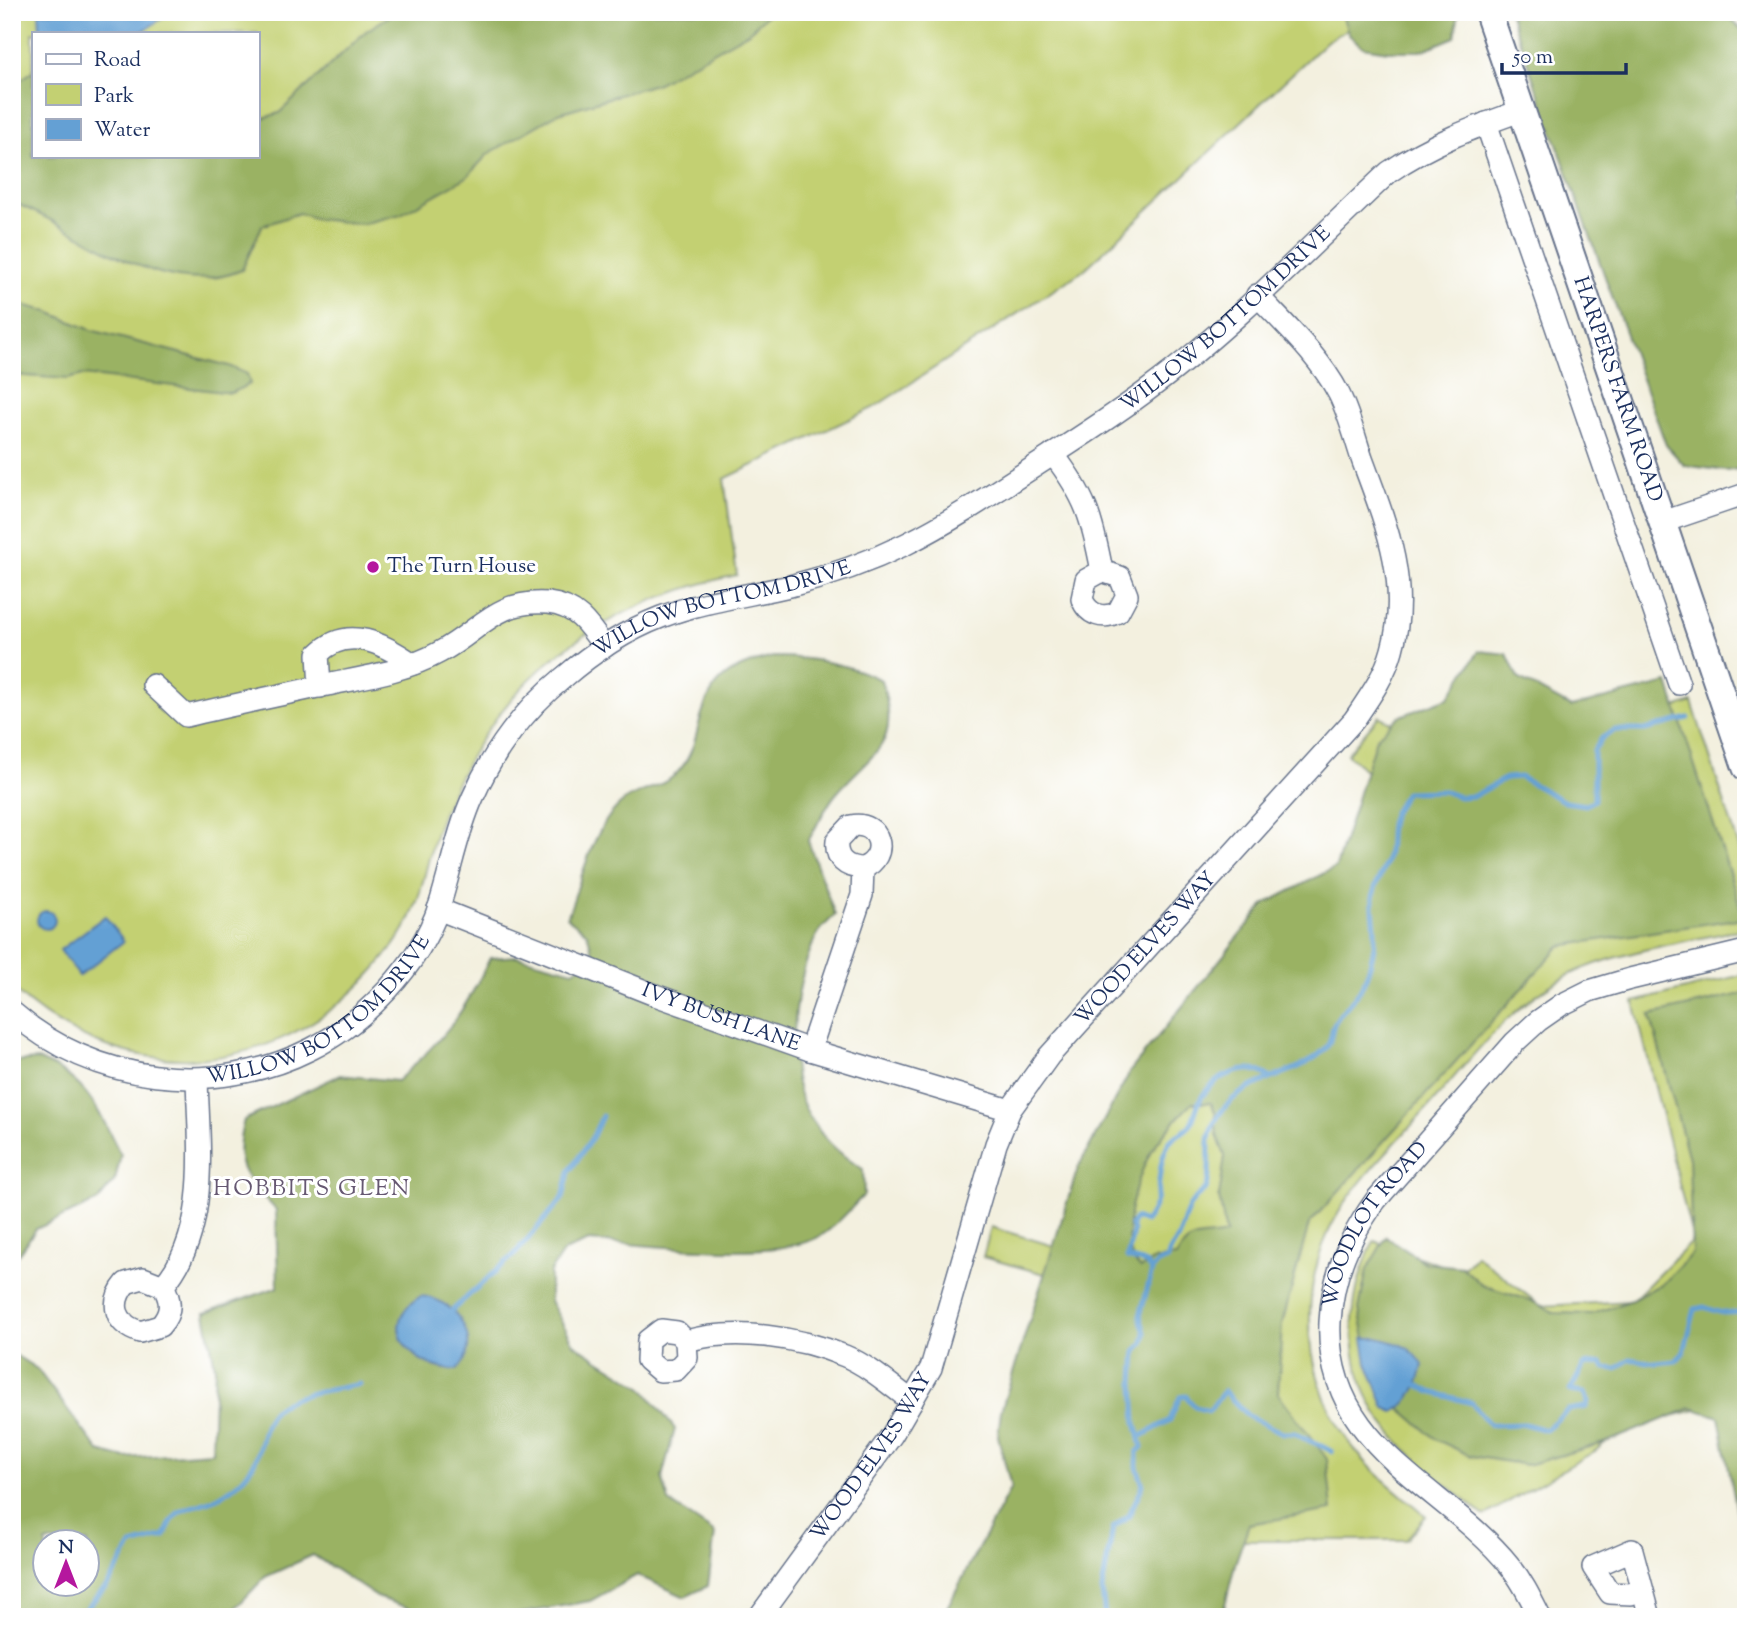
<svg xmlns="http://www.w3.org/2000/svg" width="1758" height="1629" font-family="'Sorts Mill Goudy',serif">
<style>
.green{fill:#c3d072;stroke:#6f8068;stroke-width:2;fill-rule:evenodd}
.forest{fill:#9ab264;stroke:#5a7061;stroke-width:2;fill-rule:evenodd}
.water{fill:#64a0d4;stroke:#406899;stroke-width:2}
.lines{fill:none;stroke-linecap:round;stroke-linejoin:round}
.stream{stroke:#64a0d4;stroke-width:5}
.minor-casing{stroke:#67738b;stroke-width:24}
.major-casing{stroke:#67738b;stroke-width:30}
.minor{stroke:#fff;stroke-width:21}
.major{stroke:#fff;stroke-width:26}
.poi-dot{fill:#b5179e;stroke:#fff;stroke-width:2.5}
.labels{text-anchor:middle;dominant-baseline:central;stroke-width:6;stroke-linejoin:round;paint-order:stroke}
.street-label{font-size:21px;fill:#1b2f5e;stroke:#fff}
.poi-label{font-size:21px;fill:#1b2f5e;stroke:#fff;text-anchor:start}
.neighbourhood-label{font-size:23px;letter-spacing:2px;fill:#665872;stroke:#fff}
</style>
<rect width="100%" height="100%" fill="#fff"/>
<filter id="ink" filterUnits="userSpaceOnUse"><feTurbulence type="fractalNoise" baseFrequency=".0143" numOctaves="2"/><feDisplacementMap in="SourceGraphic" scale="14" xChannelSelector="R" yChannelSelector="G"/><feConvolveMatrix kernelMatrix="1 2 1 2 8 2 1 2 1" color-interpolation-filters="sRGB"/></filter>
<filter id="wash" filterUnits="userSpaceOnUse"><feTurbulence type="fractalNoise" baseFrequency=".00686" numOctaves="4" result="noise"/><feDisplacementMap in="SourceGraphic" scale="28" xChannelSelector="R" yChannelSelector="G"/><feGaussianBlur stdDeviation="1.57" result="paint"/><feColorMatrix in="noise" values="0 0 0 0 0 0 0 0 0 0 0 0 0 0 0 0 0 1.4 0 .05"/><feComposite in="paint" operator="in"/></filter>
<g filter="url(#wash)">
<rect width="100%" height="100%" fill="#f3f0df"/>
<path class="green" d="M12 12H1376L1327 41 1084 270 873 408 724 479 737 575C643 595 556 638 497 717 473 749 450 791 437 829 426 863 422 902 402 933 312 1073 136 1104 12 988ZM33 33H257V156H33Z
M1692 702 1746 869V916L1738 930C1687 942 1615 952 1569 975 1511 1004 1473 1056 1431 1104 1399 1140 1361 1175 1336 1217 1295 1290 1303 1387 1356 1451 1376 1476 1402 1495 1426 1516L1406 1540H1233L959 1617 1099 1289 983 1257 991 1227 1106 1262 1133 1162 1400 801 1347 754 1379 716 1485 774Z
M1746 974V1371L1733 1401 1623 1428 1595 1451 1484 1516C1453 1489 1417 1465 1391 1433 1344 1378 1343 1304 1374 1241L1460 1272 1476 1255 1541 1306 1632 1301 1693 1240 1634 1002Z"/>
<path class="forest" d="M396 12H770L749 32 658 83 559 113 488 154 467 177 401 214 362 224 316 219 299 213 262 226 242 270C160 304 86 230 12 202V86L33 71V156H257V120L279 113 366 31Z
M1341 12H1459L1455 37 1421 51H1388L1363 47 1349 35Z
M1509 12H1724L1746 34V468L1726 471 1684 465 1666 445Z
M12 302 49 312 91 330 229 366 247 374 250 384 231 393 83 375 68 379 12 375Z
M1479 651 1507 654 1518 678 1571 707 1668 683 1744 918 1560 946 1309 1224 1282 1324 1278 1393 1327 1459 1332 1510 1249 1524 1235 1564 1222 1617H942L1011 1487 998 1436 1001 1411 1078 1168 1131 1070 1265 904 1336 867 1376 738 1398 717 1448 698ZM1192 1103H1211L1215 1112 1217 1135 1225 1156 1219 1197 1226 1234C1201 1240 1191 1230 1176 1257L1152 1260 1141 1269C1114 1245 1136 1176 1153 1149 1164 1132 1178 1117 1192 1103Z
M773 657C812 657 846 663 881 680 903 746 874 750 836 794 825 807 817 826 808 841L835 915C829 921 821 928 817 935 795 978 784 1063 805 1108 817 1133 839 1155 863 1169L864 1195C851 1208 839 1223 825 1233 783 1264 642 1244 589 1241L564 1251 550 1272V1301L574 1344 643 1388 675 1429 662 1477 669 1502 715 1533 708 1586 685 1597 637 1575 590 1601 501 1617H435L377 1597 313 1555 265 1577 227 1617H12V1353L37 1369 99 1451 125 1458 212 1452 215 1367 205 1313 278 1287 276 1210C245 1177 231 1167 244 1120L340 1075 397 1081C443 1039 463 1016 490 958L517 956 573 971 594 957 587 933 567 918C581 882 593 824 624 801 639 790 663 787 676 774 688 762 693 748 697 732 708 682 724 669 773 657ZM421 1296 457 1370C413 1370 373 1326 421 1296ZM46 1542H88V1584H46Z
M1746 993V1559L1719 1417 1691 1408 1607 1442 1527 1465 1471 1456 1437 1440 1394 1403 1371 1367 1359 1309 1367 1269 1386 1237 1426 1263 1462 1267 1482 1285 1532 1301 1555 1313 1592 1314 1632 1300 1665 1282 1692 1253 1689 1159 1650 1015Z
M39 1060C88 1079 98 1111 121 1155L115 1180 98 1201 36 1229 12 1264V1062Z"/>
<path class="water" d="M39 12H172L140 33H40Z
M37 920a9 9 0 1 1 18 0a9 9 0 1 1-18 0Z
M105 916 124 941 79 976 60 950Z
M421 1296C456 1299 485 1342 457 1370 413 1370 373 1325 421 1296Z
M1378 1338C1398 1343 1412 1346 1423 1365 1419 1384 1412 1402 1394 1412L1385 1408 1367 1363 1363 1338Z"/>
<g class="lines">
<path class="stream" d="M1152 1271 1146 1263 1127 1258 1133 1232 1131 1225 1135 1218 1145 1222C1165 1197 1154 1174 1167 1146 1172 1134 1184 1135 1190 1125 1196 1116 1196 1104 1203 1095 1216 1076 1249 1060 1269 1077
M448 1314 515 1254 563 1198 569 1172 593 1136 602 1116
M1414 1383 1431 1392 1472 1403 1490 1425 1525 1424 1545 1430 1568 1410 1586 1407 1588 1401 1585 1393 1570 1391 1584 1365 1602 1363 1605 1368 1616 1369 1630 1359 1656 1363 1676 1361 1684 1352 1695 1309 1704 1307 1722 1313 1746 1312
M1142 1436 1170 1420 1180 1397 1186 1396 1195 1407 1209 1411 1224 1391 1248 1416 1283 1433H1295C1307 1442 1320 1443 1332 1452
M78 1617 107 1586 132 1545 165 1536C176 1506 182 1511 207 1502 225 1496 243 1481 253 1465 264 1444 260 1416 282 1404 305 1391 335 1390 360 1384
M1105 1617 1102 1590 1113 1528 1129 1515 1143 1485 1137 1467V1452L1142 1447 1136 1423 1134 1382 1136 1350 1143 1343 1145 1333 1140 1316 1152 1271 1156 1264 1168 1259 1169 1251C1188 1232 1178 1208 1206 1189 1214 1168 1203 1144 1214 1123 1240 1073 1294 1082 1326 1048 1332 1042 1331 1031 1334 1024 1341 1010 1352 1002 1360 990 1368 976 1375 950 1375 934 1375 922 1372 909 1373 897 1374 885 1382 874 1386 862 1390 849 1388 838 1390 825 1391 814 1400 802 1406 792L1443 791 1459 797 1474 796 1506 778 1520 777 1565 802 1586 805 1594 800V750L1602 738 1615 730H1645L1688 718"/>
</g>
</g>
<g filter="url(#ink)">
<g class="lines">
<g class="minor-casing">
<g id="minor">
<path d="M1486 123 1679 684"/>
<path d="M1053 454C1086 497 1092 518 1102 571L1086 580 1082 599C1088 615 1103 620 1118 612L1127 595 1120 577 1102 571"/>
<path d="M1663 522 1746 494"/>
<path d="M153 685 186 716C233 705 280 695 327 685 365 677 406 671 440 652 481 630 496 599 548 603 577 606 589 625 604 647"/>
<path d="M320 687 318 654C348 624 384 644 413 664"/>
<path id="s1" d="M438 909 655 995 810 1050 1010 1110"/>
<path id="s2" d="M12 1012C94 1084 214 1098 311 1049 365 1022 419 965 439 907 451 870 457 832 473 797 493 751 525 709 563 678 592 653 625 631 661 617 703 601 746 596 790 586 830 576 869 562 906 544 954 520 998 490 1043 461 1080 437 1118 413 1153 386 1237 323 1312 244 1389 172 1431 143 1475 127 1523 110"/>
<path d="M810 1050 862 895 863 868C890 857 881 820 851 826L837 841C835 859 846 868 863 868"/>
<path d="M163 1286C172 1301 172 1313 160 1326L140 1332C115 1324 109 1303 126 1283L143 1278 163 1286C210 1233 199 1146 197 1080"/>
<path d="M686 1341 687 1358 676 1370 660 1371 647 1360 648 1340 661 1330 677 1332 686 1341C734 1327 799 1337 845 1356 869 1366 891 1386 912 1401"/>
<path d="M1642 1589 1631 1594 1610 1593 1593 1567 1632 1550 1650 1617"/>
<path id="s3" d="M759 1617 892 1435 931 1368 996 1144 1010 1110 1049 1056 1354 720C1369 698 1385 676 1392 650 1411 583 1385 521 1362 459 1355 438 1349 414 1339 394 1319 356 1286 326 1257 295"/>
<path id="s4" d="M1540 1617C1531 1599 1523 1582 1510 1566 1445 1485 1324 1448 1330 1322 1332 1276 1349 1237 1376 1200L1515 1042 1538 1021 1561 1005 1589 991 1630 979 1746 951"/>
</g>
</g>
<g class="major-casing">
<g id="major">
<path id="s5" d="M1488 12 1746 767"/>
</g>
</g>
<use href="#minor" class="minor"/>
<use href="#major" class="major"/>
</g>
</g>
<circle class="poi-dot" cx="373" cy="567" r="7"/>
<g class="labels">
<g class="street-label">
<text stroke="none"><textPath href="#s2" startOffset="1545">WILLOW BOTTOM DRIVE</textPath></text>
<text stroke="none"><textPath href="#s5" startOffset="399">HARPERS FARM ROAD</textPath></text>
<text stroke="none"><textPath href="#s2" startOffset="957">WILLOW BOTTOM DRIVE</textPath></text>
<text stroke="none"><textPath href="#s3" startOffset="784">WOOD ELVES WAY</textPath></text>
<text stroke="none"><textPath href="#s2" startOffset="346">WILLOW BOTTOM DRIVE</textPath></text>
<text stroke="none"><textPath href="#s1" startOffset="303">IVY BUSH LANE</textPath></text>
<text stroke="none"><textPath href="#s4" startOffset="485">WOODLOT ROAD</textPath></text>
<text stroke="none"><textPath href="#s3" startOffset="196">WOOD ELVES WAY</textPath></text>
</g>
<g class="poi-label">
<text x="387" y="567">The Turn House</text>
</g>
<g class="neighbourhood-label">
<text x="312" y="1189">HOBBITS GLEN</text>
</g>
</g>
<rect width="1758" height="1629" fill="none" stroke="#fff" stroke-width="42"/>
<rect x="32" y="32" width="228" height="126" fill="#ffffff" stroke="#a4acbf" stroke-width="2"/>
<rect x="46" y="54" width="35" height="10" fill="#ffffff" stroke="#a4acbf" stroke-width="2"/>
<text x="94" y="66" font-size="21" fill="#1b2f5e">Road</text>
<rect x="46" y="84" width="35" height="21" fill="#c3d072" stroke="#a4acbf" stroke-width="2"/>
<text x="94" y="102" font-size="21" fill="#1b2f5e">Park</text>
<rect x="46" y="119" width="35" height="21" fill="#64a0d4" stroke="#a4acbf" stroke-width="2"/>
<text x="94" y="136" font-size="21" fill="#1b2f5e">Water</text>
<g transform="translate(66 1563)"><circle r="33" fill="#ffffff" stroke="#a4acbf" stroke-width="2"/>
<path d="M0-5L12 26L0 18L-12 26Z" fill="#b5179e"/>
<text y="-10" font-size="19" font-weight="bold" text-anchor="middle" fill="#1b2f5e">N</text>
</g>
<path d="M1502 63v10h124v-10" fill="none" stroke="#1b2f5e" stroke-width="3.5"/>
<text x="1513" y="63" font-size="21" fill="#1b2f5e" stroke="#ffffff" stroke-width="5" paint-order="stroke">50 m</text>
</svg>
